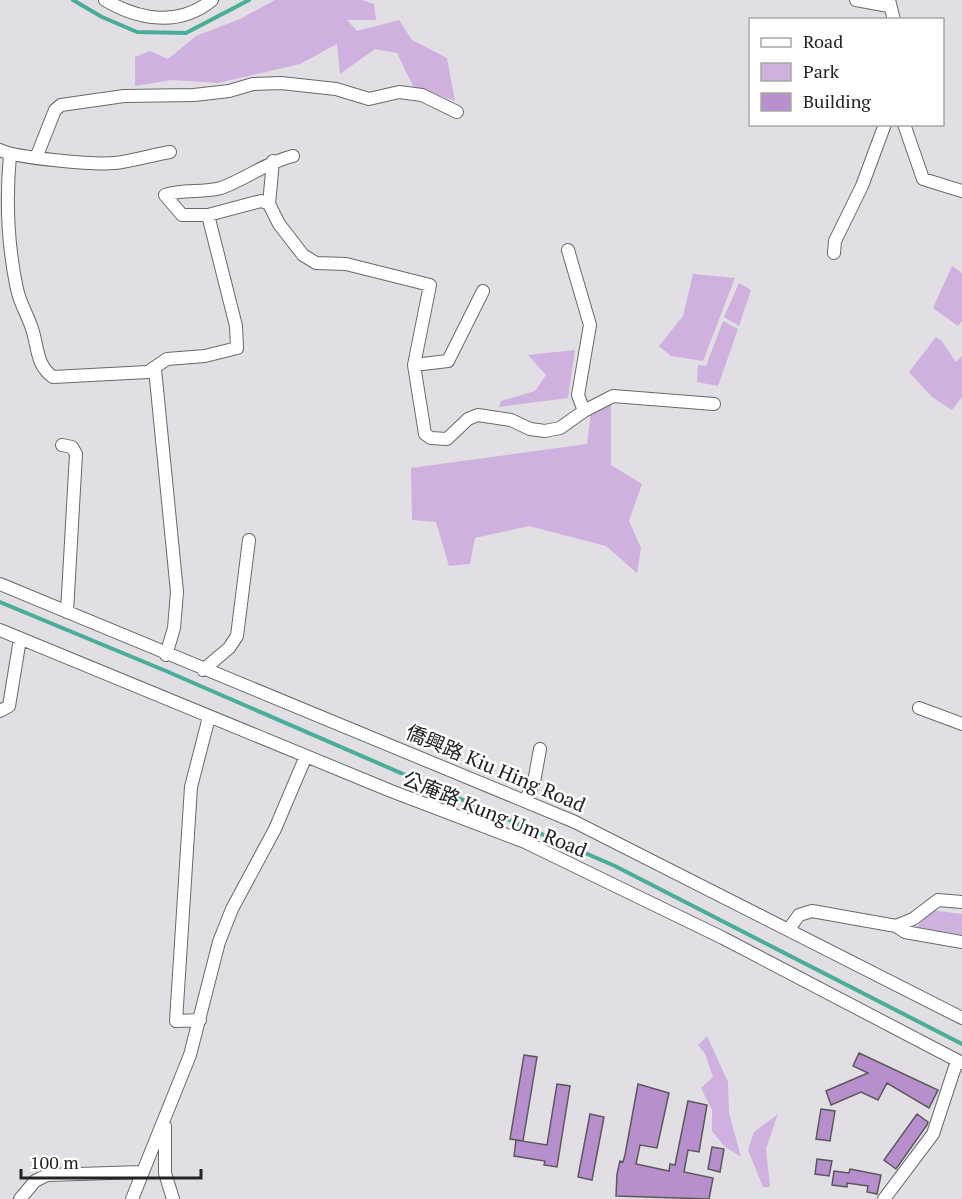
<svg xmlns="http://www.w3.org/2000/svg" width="962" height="1199" font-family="'PT Serif','Noto Sans TC',serif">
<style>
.green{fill:#ceb1df}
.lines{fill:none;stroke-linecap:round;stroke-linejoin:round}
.stream{stroke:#4aad9a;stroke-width:4}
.building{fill:#b68fcc;stroke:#5b585d;stroke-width:1.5}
.minor-casing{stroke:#6a686c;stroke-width:14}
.minor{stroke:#fff;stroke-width:12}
.labels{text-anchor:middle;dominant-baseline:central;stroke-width:5;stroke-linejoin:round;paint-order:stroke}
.street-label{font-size:20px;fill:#232224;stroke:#fff}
</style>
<rect width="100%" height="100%" fill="#e2dfe4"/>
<path class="green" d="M275 0H362L374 4 376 20H347L357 31 399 20 412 40 447 58 455 101 413 86 397 53 375 49 340 74 337 44 300 64 218 83 172 80 135 86V57L150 51 168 59 196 36 240 19Z
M952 266 962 273V321L958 326 933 308Z
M693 274 735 278 703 361 671 356 659 346 683 316Z
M739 283 751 290 739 326 724 317Z
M723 321 738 329 718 386 697 382 698 365 706 366Z
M936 337 941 340 956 362 962 356V397L952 410 932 397 909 372Z
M575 350 568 398 499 407 501 401 535 391 546 375 528 355Z
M611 402V465L642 484 629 521 641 548 637 573 606 546 529 526 475 538 470 564 449 566 436 522 412 520 411 468 587 444 591 413Z
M931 910 962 914V935L917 927Z
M707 1036 728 1082 729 1113 741 1157 724 1146 712 1131V1110L701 1088 713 1077 705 1054 698 1045Z
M778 1114 766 1149 770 1187H763L748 1150 754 1132Z"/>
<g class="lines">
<path class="stream" d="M73 0 102 17 137 32 186 33 249 0
M0 602 166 671 615 866 962 1044"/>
</g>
<path class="building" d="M859 1053 938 1090 929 1108 887 1083 878 1100 861 1092 831 1105 826 1091 868 1073 853 1066Z
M524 1055 537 1057 523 1141 510 1139Z
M557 1084 570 1086 557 1167 544 1165 545 1161 514 1156 516 1140 547 1145Z
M638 1084 669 1093 657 1148 640 1145 636 1164 669 1171 670 1164 675 1165 688 1101 707 1105 699 1152 688 1150 684 1172 713 1178 709 1199 616 1196 617 1174 620 1161 623 1162 625 1155Z
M821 1109 835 1111 830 1141 816 1139Z
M590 1114 604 1117 592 1180 578 1177Z
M917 1114 928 1122 927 1125 896 1169 884 1160Z
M712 1147 724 1149 720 1172 708 1169Z
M817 1159 832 1161 829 1176 815 1174Z
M850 1169 881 1175 877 1194 867 1192 868 1186 847 1183V1187L832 1185 834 1171 849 1173Z"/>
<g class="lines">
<g class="minor-casing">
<path id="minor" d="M105 0C139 20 179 27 212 0
M856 0 889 6
M889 0 894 20
M904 124 923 179 962 191
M0 150C15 158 96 165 115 163 133 161 152 155 170 152
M10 155C6 198 8 247 17 289 20 304 29 317 33 332 38 349 37 366 53 377L148 372 167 359 205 356 237 348 236 326 208 215
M293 156C267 162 246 179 221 188 203 193 182 189 165 195L182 215H208L261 201 269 204 279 224 303 255 316 263 346 264 430 285 414 365 425 434 431 438 447 439 468 419 478 415 511 420 530 429 545 431 560 428 584 411 613 396 714 404
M36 158 55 110 61 105 124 96 194 95 229 91 253 84 281 83 336 89 369 99 399 92 422 95 457 112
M269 204 273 161
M568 250 590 325 578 395 584 411
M834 253 835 241 862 186 885 124
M414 365 448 361 483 291
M155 369 177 592 174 628 166 655
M62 445 72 447 76 454 67 612
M0 584 575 822 962 1018
M0 630 391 791 525 842 723 938 962 1063
M203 670 229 648 237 636 249 540
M919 708 962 724
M0 711 9 706 20 639
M525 801 534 782 540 749
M896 926 905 932 962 942
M789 929 799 915 812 911 896 926 913 919 938 900 962 902
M200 1020 176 1021 191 787 209 717
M165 1126V1173L173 1199
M20 1199 35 1181 47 1175 142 1172
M132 1199 190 1055 219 942 232 909 275 829 306 756
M884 1199 933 1134 957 1061"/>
</g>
<use href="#minor" class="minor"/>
</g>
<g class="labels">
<g class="street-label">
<text transform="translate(496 768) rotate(23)">僑興路 Kiu Hing Road</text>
<text transform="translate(495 814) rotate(22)">公庵路 Kung Um Road</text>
</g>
</g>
<rect x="749" y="18" width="195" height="108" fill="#ffffff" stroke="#a7a7a7" stroke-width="1.5"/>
<rect x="761" y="38" width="30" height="9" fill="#ffffff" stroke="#a7a7a7" stroke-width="1.5"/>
<text x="803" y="48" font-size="18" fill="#232224">Road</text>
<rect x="761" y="63" width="30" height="18" fill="#ceb1df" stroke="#a7a7a7" stroke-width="1.5"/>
<text x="803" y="78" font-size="18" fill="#232224">Park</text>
<rect x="761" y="93" width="30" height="18" fill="#b68fcc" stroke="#a7a7a7" stroke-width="1.5"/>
<text x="803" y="108" font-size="18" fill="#232224">Building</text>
<path d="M21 1169v9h180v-9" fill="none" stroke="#232224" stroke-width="3"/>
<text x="30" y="1169" font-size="18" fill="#232224" stroke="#ffffff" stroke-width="4.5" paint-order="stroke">100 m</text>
</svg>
